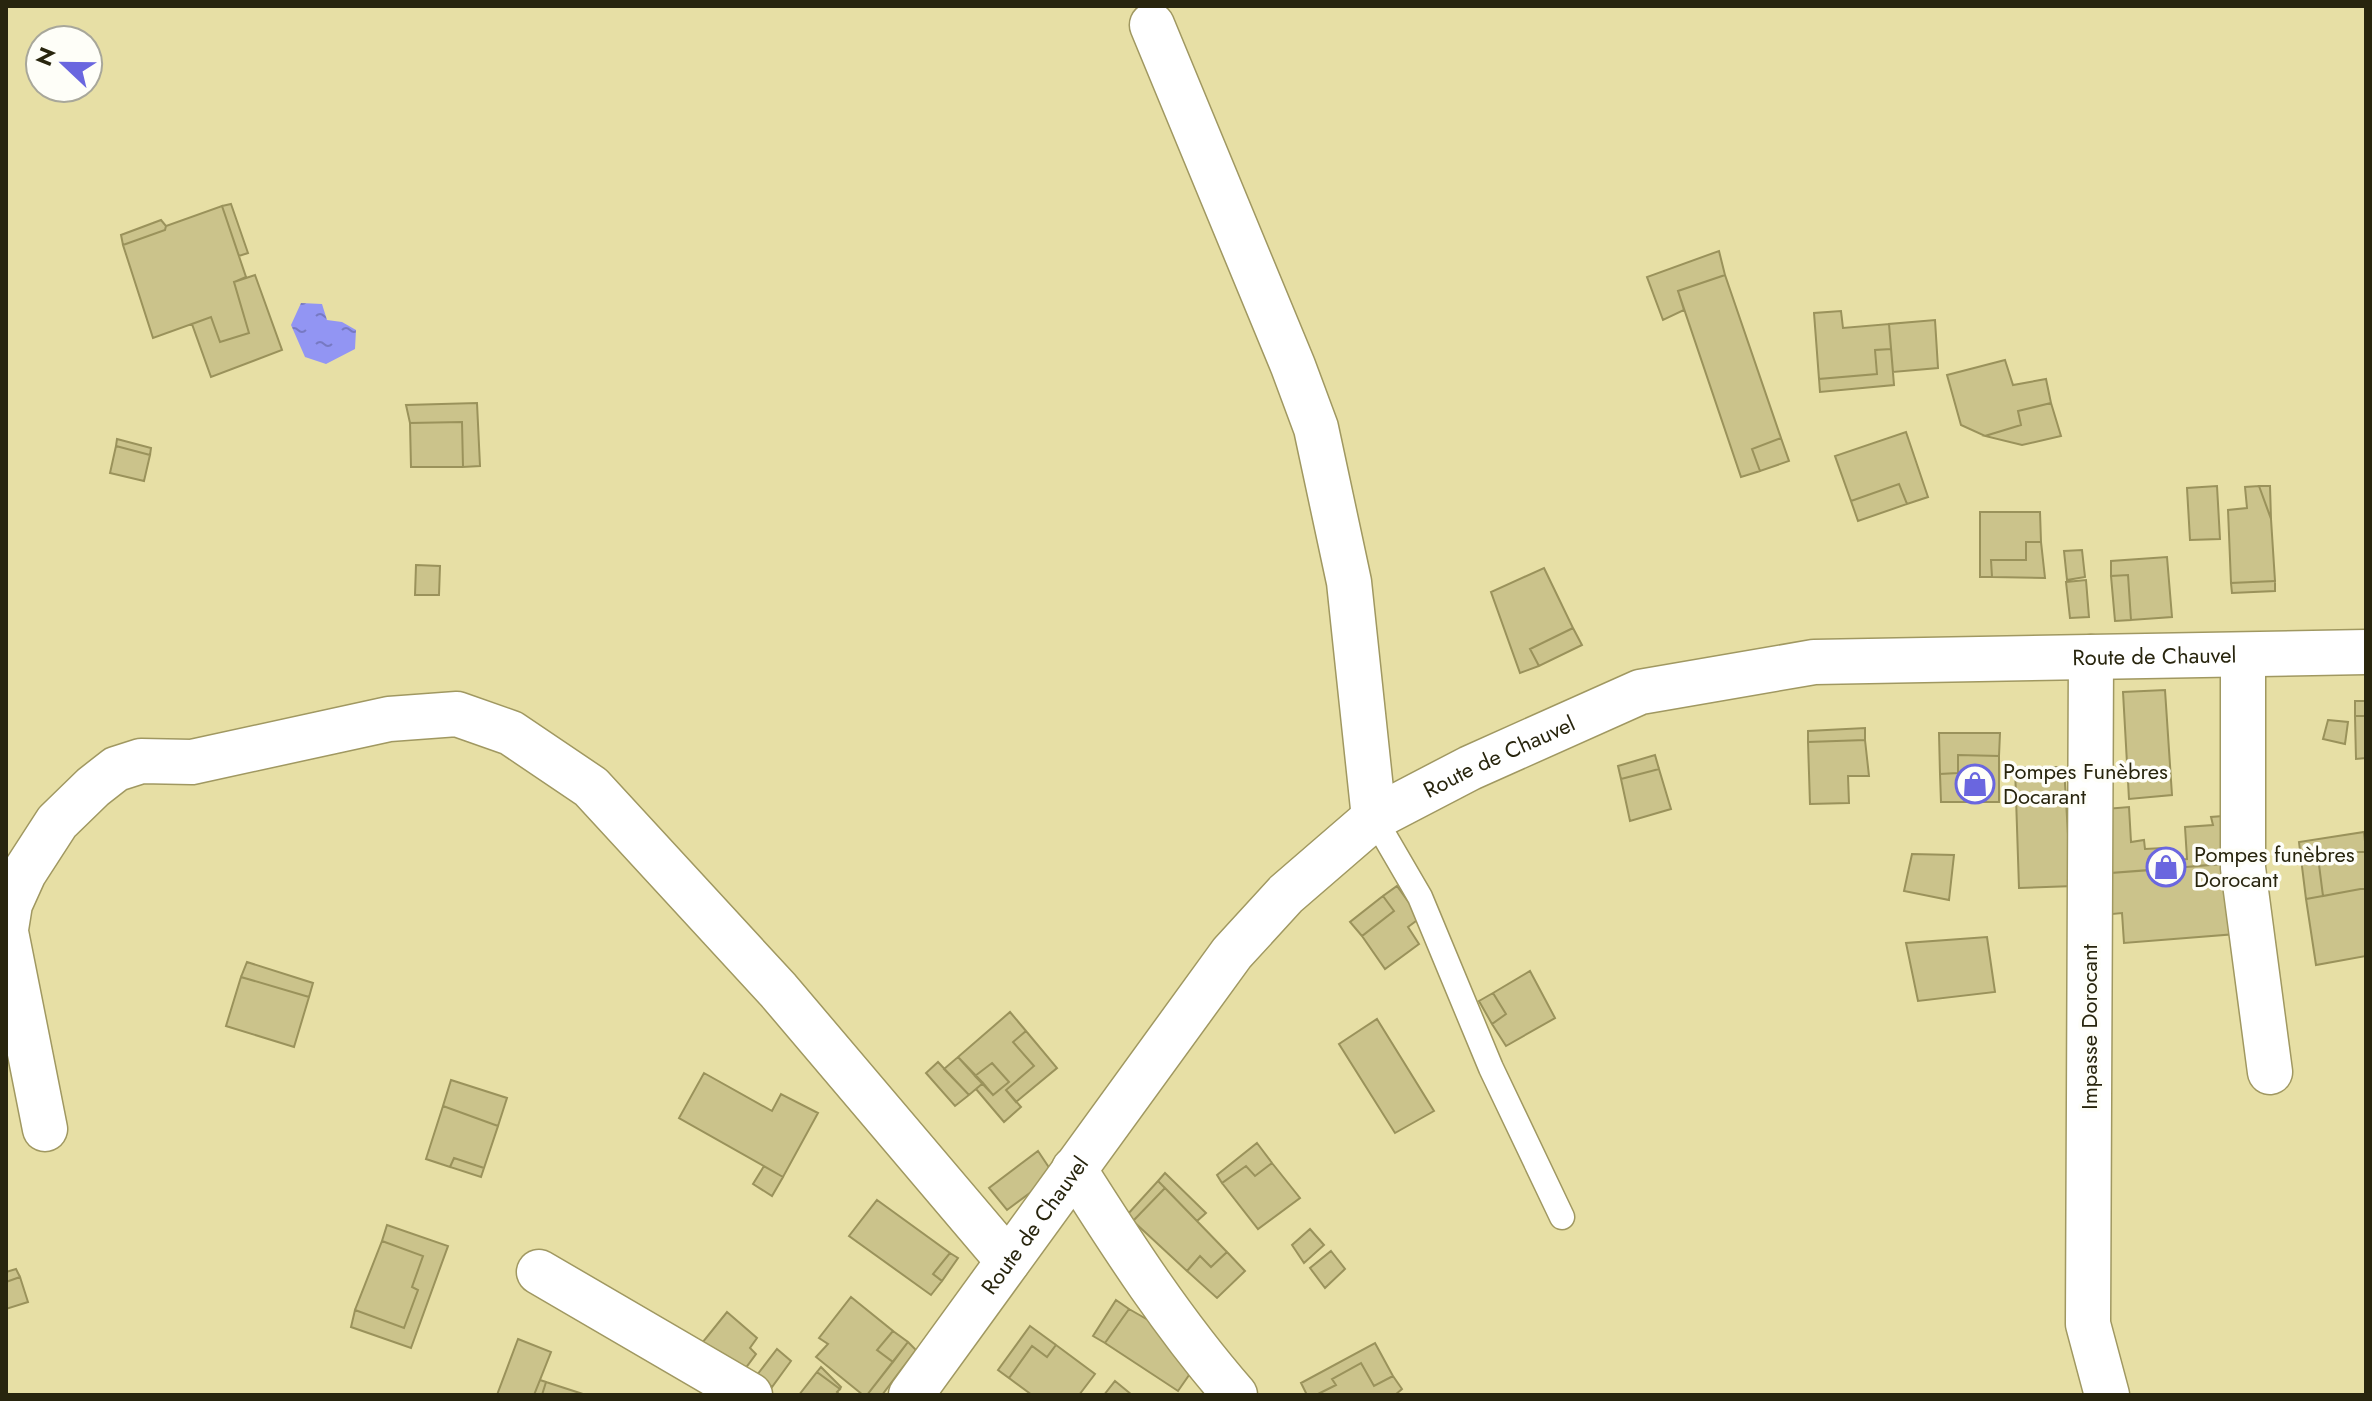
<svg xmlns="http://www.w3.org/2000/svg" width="2372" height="1401" font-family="Jost,sans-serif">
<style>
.water{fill:url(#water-ripples)}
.building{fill:#cbc38b;stroke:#9a925b;stroke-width:2}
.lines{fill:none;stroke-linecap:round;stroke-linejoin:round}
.lane-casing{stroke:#a09861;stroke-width:27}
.street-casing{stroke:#a09861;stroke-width:47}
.secondary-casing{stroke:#a09861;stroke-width:47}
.lane{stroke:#fff;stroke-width:24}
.street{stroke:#fff;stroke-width:44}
.secondary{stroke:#fff;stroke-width:44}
.labels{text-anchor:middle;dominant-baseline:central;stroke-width:7;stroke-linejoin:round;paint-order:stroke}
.street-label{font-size:22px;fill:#28250e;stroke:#fefef8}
.poi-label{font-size:22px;fill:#28250e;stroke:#fefef8;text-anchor:start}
</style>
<defs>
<pattern id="water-ripples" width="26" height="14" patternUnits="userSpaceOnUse" patternTransform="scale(2)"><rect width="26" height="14" fill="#9295f3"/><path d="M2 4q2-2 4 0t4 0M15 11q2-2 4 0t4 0" fill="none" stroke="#7779c3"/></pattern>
</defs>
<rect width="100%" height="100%" fill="#e7dfa5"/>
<path class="water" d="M301 303 322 304 327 320 342 322 356 330 355 349 326 364 305 357 291 325Z"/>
<path class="building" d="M231 204 248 253 239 256 222 206Z
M222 206 246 277 234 282 249 333 220 342 211 317 153 338 123 245 165 230 166 226Z
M161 220 166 226 165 230 123 245 121 235Z
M1719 251 1725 275 1678 291 1684 310 1663 320 1647 277Z
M255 275 282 350 211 377 192 324 211 317 220 342 249 333 234 282Z
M1725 275 1781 438 1752 449 1760 471 1741 477 1678 291Z
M1841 311 1843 328 1889 324 1891 349 1875 350 1877 374 1819 379 1814 313Z
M1935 320 1938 368 1893 372 1889 324Z
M1891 349 1894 385 1820 392 1819 379 1877 374 1875 350Z
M2005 360 2013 385 2046 379 2051 403 2018 411 2021 425 1985 436 1961 425 1947 375Z
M477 403 480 466 463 467 462 422 410 423 406 405Z
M2051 403 2061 436 2022 445 1985 436 2021 425 2018 411Z
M462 422 463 467H411L410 423Z
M1906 432 1928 497 1907 504 1899 484 1851 501 1835 456Z
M1781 438 1789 461 1760 471 1752 449Z
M117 439 151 448 150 455 116 446Z
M116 446 150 455 144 481 110 473Z
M1899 484 1907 504 1858 521 1851 501Z
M2217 486 2220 539 2190 540 2187 488Z
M2259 486H2270L2271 519 2270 516Z
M2259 486 2271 519 2275 581 2231 583 2228 510 2247 508 2245 487Z
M1980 512H2040L2041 542H2026V560H1991L1992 577H1980Z
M2026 542H2041L2045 578 1992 577 1991 560H2026Z
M2082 550 2085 577 2067 580 2064 551Z
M2167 557 2172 617 2131 620 2128 575 2111 576V561Z
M416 565 440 566 439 595H415Z
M1544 568 1573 628 1530 649 1539 666 1520 673 1491 592Z
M2128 575 2131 620 2115 621 2111 576Z
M2086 580 2089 617 2070 618 2066 582Z
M2275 581V591L2232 593 2231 583Z
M1573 628 1582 645 1539 666 1530 649Z
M2165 690 2172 795 2129 799 2123 692Z
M2355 701H2366V716H2355Z
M2355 716H2366V758L2356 759Z
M2328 720 2348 722 2345 744 2323 739Z
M1865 728V740L1808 742V731Z
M1939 733H2000L1999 756 1958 755V773L1940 774Z
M1865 740 1869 776H1848L1849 803 1810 804 1808 742Z
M1655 755 1659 769 1621 779 1618 766Z
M1958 755 1999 756V802H1941L1940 774 1958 773Z
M2015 767H2064L2068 834H2072L2074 886 2019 888Z
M1659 769 1671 809 1630 821 1621 779Z
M2129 807 2131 842 2144 840 2145 849 2163 848 2165 869 2098 874 2094 810Z
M2236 815 2240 862 2165 869 2164 861 2187 859 2185 827 2213 825 2211 817Z
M2364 832 2366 851 2318 857 2323 896 2306 899 2299 842Z
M2366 851V888L2323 896 2318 857Z
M1912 854 1954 855 1949 900 1904 891Z
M2224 864 2236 934 2124 943 2122 913 2102 915 2098 874Z
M1397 886 1420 918 1408 927 1419 944 1385 969 1362 936 1394 911 1383 896Z
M2366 888V956L2316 965 2306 899Z
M1383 896 1394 911 1362 936 1350 922Z
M1987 937 1995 992 1918 1001 1906 943Z
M247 962 313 983 309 997 241 977Z
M1530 971 1555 1018 1506 1046 1492 1024 1506 1014 1493 993Z
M241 977 309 997 294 1047 226 1026Z
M1493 993 1506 1014 1492 1024 1479 1001Z
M1010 1012 1026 1031 1013 1042 1034 1066 1006 1090 1021 1107 1004 1122 976 1089 983 1083 993 1095 1009 1082 992 1063 975 1076 958 1057Z
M1377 1019 1434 1111 1395 1133 1339 1044Z
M1026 1031 1057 1068 1016 1102 1006 1090 1034 1066 1013 1042Z
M958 1057 983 1083 969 1095 944 1069Z
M938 1062 969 1095 955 1106 926 1073Z
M992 1063 1009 1082 993 1095 975 1076Z
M704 1073 772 1111 781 1094 818 1113 783 1177 679 1118Z
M451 1080 507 1098 498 1126 443 1106Z
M443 1106 498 1126 484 1168 454 1158 450 1167 426 1159Z
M1257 1143 1272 1163 1255 1176 1246 1166 1222 1183 1217 1175Z
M1038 1151 1054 1175 1007 1210 989 1188Z
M454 1158 484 1168 481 1177 450 1167Z
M1272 1163 1300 1198 1258 1229 1222 1183 1246 1166 1255 1176Z
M764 1166 783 1177 772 1196 753 1184Z
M1165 1173 1206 1213 1197 1221 1158 1181Z
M1158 1181 1165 1188 1133 1221 1127 1215Z
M1165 1188 1227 1252 1211 1267 1200 1256 1187 1271 1133 1221Z
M877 1200 950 1253 933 1274 942 1281 931 1295 849 1236Z
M387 1225 448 1246 411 1348 351 1327 355 1310 404 1328 418 1290 412 1287 423 1256 382 1241Z
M1310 1229 1324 1245 1304 1263 1292 1245Z
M382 1241 423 1256 412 1287 418 1290 404 1328 355 1310Z
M1331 1251 1345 1269 1325 1288 1310 1268Z
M1227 1252 1245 1271 1217 1298 1187 1271 1200 1256 1211 1267Z
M950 1253 958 1258 942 1281 933 1274Z
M16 1269 20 1277 6 1282V1272Z
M20 1277 28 1302 6 1309V1282Z
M851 1297 893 1331 877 1350 893 1362 867 1395H863L816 1357 828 1344 819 1338Z
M1116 1300 1129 1309 1105 1343 1093 1336Z
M1129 1309 1162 1328 1196 1365 1178 1391 1105 1343Z
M727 1312 757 1338 750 1348 756 1354 742 1373 702 1343Z
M1030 1326 1056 1345 1047 1357 1032 1346 1009 1378 998 1370Z
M893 1331 908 1342 893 1362 877 1350Z
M518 1339 551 1352 534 1395H497Z
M908 1342 916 1350 882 1395H867Z
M1375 1343 1393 1376 1374 1386 1361 1363 1332 1379 1336 1385 1316 1395H1307L1301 1383Z
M1056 1345 1095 1374 1079 1395H1032L1009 1378 1032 1346 1047 1357Z
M777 1349 791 1361 772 1387 757 1375Z
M1361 1363 1374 1386 1393 1376 1402 1389 1395 1395H1316L1336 1385 1332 1379Z
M821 1367 841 1387 840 1389 817 1372Z
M817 1372 840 1389 837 1392 840 1395H799Z
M540 1380 546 1382 542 1395H534Z
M1115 1381 1132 1395H1104Z
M546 1382 586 1395H542Z"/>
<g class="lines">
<g class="lane-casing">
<path id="lane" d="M1374 818 1420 897 1491 1068 1562 1217"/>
</g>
<g class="street-casing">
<path id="street" d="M1152 25 1293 366 1316 428 1349 582 1374 818
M2243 655V868L2270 1072
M2091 657 2088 1324 2107 1395
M6 929 10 904 24 873 57 822 93 787 116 769 141 761 192 762 389 719 457 714 511 733 591 787 778 990 1008 1261
M6 932 45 1129
M1074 1169C1124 1248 1174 1325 1235 1395
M539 1272 750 1395"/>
</g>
<g class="secondary-casing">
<g id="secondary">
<path id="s1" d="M911 1395 1232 953 1286 894 1374 818 1470 768 1640 692 1814 662 2366 652"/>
</g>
</g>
<use href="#lane" class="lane"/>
<use href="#street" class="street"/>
<use href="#secondary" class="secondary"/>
</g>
<defs>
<g id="shop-ring" transform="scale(2)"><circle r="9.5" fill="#fefef8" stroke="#6a66df" stroke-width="1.5"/><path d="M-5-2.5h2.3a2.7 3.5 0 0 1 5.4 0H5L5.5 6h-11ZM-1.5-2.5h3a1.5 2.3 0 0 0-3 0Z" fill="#6a66df"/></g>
</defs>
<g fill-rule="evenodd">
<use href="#shop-ring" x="1975" y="784"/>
<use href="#shop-ring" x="2166" y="867"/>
</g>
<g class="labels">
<g class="street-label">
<text stroke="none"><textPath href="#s1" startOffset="1554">Route de Chauvel</textPath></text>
<text stroke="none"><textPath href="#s1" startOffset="882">Route de Chauvel</textPath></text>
<text transform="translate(2089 1027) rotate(-90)">Impasse Dorocant</text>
<text stroke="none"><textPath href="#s1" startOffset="210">Route de Chauvel</textPath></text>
</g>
<g class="poi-label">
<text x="2003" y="771">Pompes Funèbres<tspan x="2003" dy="25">Docarant</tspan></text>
<text x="2194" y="854">Pompes funèbres<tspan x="2194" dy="25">Dorocant</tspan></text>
</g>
</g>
<rect width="2372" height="1401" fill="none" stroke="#28250e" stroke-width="16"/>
<g transform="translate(64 64) rotate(292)"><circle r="38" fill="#fefef8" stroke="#a8a79a" stroke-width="2"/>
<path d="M0-6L14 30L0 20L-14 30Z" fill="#6a66df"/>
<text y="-12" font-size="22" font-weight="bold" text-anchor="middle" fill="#28250e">N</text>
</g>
</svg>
